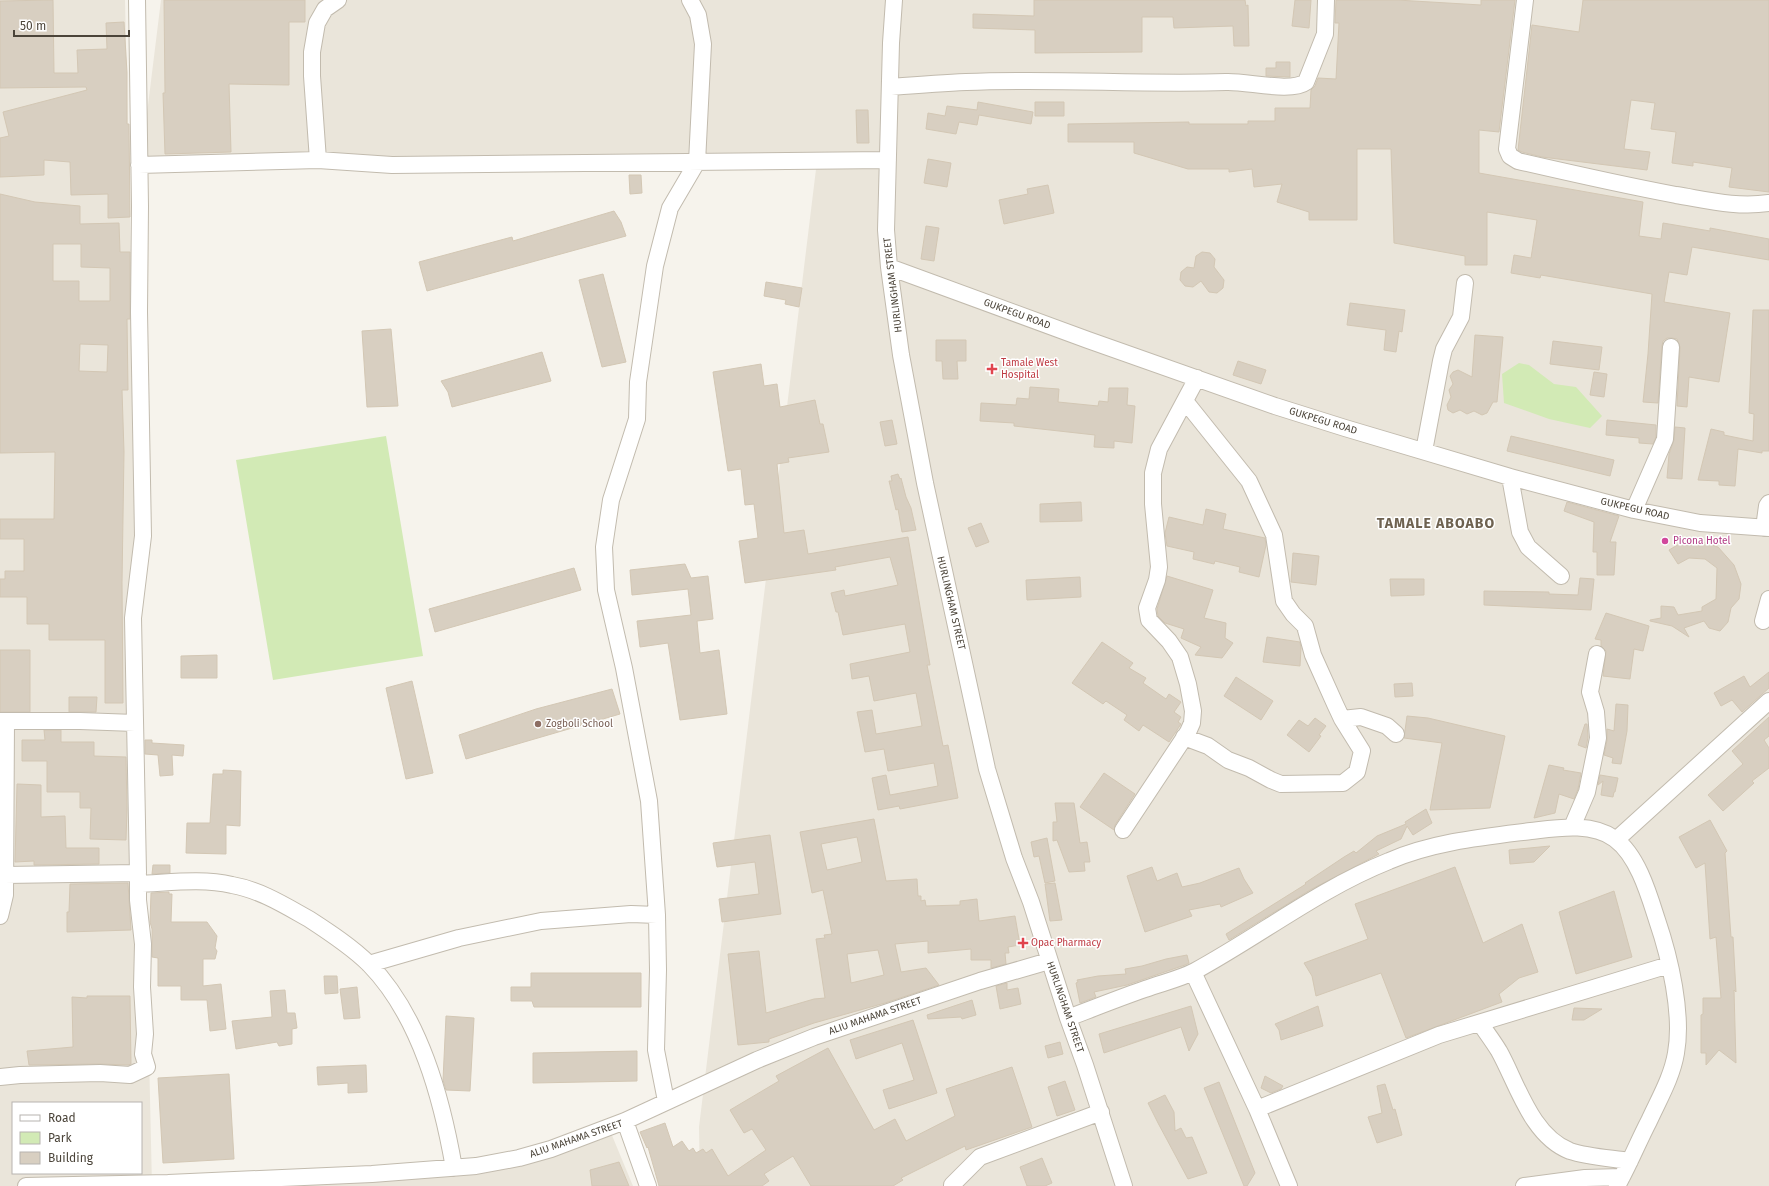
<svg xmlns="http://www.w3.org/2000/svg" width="1769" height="1186" font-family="'Fira Sans',sans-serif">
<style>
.residential{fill:#eae5da;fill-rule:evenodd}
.green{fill:#d2eab5}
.building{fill:#d8cfc1;stroke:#d3c7b4;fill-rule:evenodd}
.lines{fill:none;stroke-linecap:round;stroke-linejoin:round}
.minor-casing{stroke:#c2bbae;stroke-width:18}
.minor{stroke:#fff;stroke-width:16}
.health-dot{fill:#e0444e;stroke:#fff;stroke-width:1.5}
.hotel-dot{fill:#d1479c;stroke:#fff;stroke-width:1.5}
.education-dot{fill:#8d6e63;stroke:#fff;stroke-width:1.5}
.labels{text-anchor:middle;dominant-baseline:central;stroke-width:3;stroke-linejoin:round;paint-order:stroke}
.street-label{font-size:10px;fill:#4b4439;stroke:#fff}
.health-label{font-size:10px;fill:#be3a42;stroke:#fff;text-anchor:start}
.hotel-label{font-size:10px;fill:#b23c85;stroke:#fff;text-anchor:start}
.education-label{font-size:10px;fill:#785e54;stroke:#fff;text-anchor:start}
.district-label{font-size:14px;font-weight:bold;letter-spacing:1px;fill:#6e6250;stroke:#fff}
</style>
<rect width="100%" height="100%" fill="#f6f3ec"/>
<path class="residential" d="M0 0H125L152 1186H0ZM13 1103H141V1173H13Z
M161 0H1769V1186H700L699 1127 817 161 141 162Z
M611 1133 633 1186H182L425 1177Z"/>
<path class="green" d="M1519 363 1529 365 1554 384 1576 387 1602 416 1590 428 1549 419 1504 403 1502 374Z
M386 436 423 656 273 680 236 460Z"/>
<path class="building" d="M53 0 54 73H78L77 50 107 49 106 23 124 22 127 73V124H129L130 217 108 218V194L71 195 70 162 44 160V175L0 177V138L9 136 3 112 87 90 86 87 0 88V1Z
M164 0H305V22H289V85L229 84 231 152 165 154 163 93H165Z
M1034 0H1245L1246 6 1248 5 1249 46H1234L1233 26 1174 28 1173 17H1142V52L1035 53V30L973 28V14L1034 16Z
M1295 0H1311L1309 28 1292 26Z
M1336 0H1397L1481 5V0H1515L1499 132 1479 130V173L1643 202 1639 236 1661 239 1663 223 1710 231V228L1769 239V260L1692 247 1687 275 1669 272 1664 302 1730 313 1719 382 1689 377 1687 407 1677 406 1680 347 1677 339 1672 338H1667L1663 341 1662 346 1658 403 1643 402 1648 354 1652 294 1541 275 1540 278 1511 273 1514 255 1531 258 1537 220 1487 212V265H1465V256L1394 243 1391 149H1357V220H1309V212L1277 202 1282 184 1254 187 1252 169 1229 172V169H1188L1134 153V142H1068V124L1189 122V124H1248V121H1275V108H1310L1311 90 1315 86 1318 78 1336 79 1339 23H1335Z
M1583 0H1769V192L1729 187 1732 168 1693 162V166L1672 163 1676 132 1651 129 1655 103 1631 100 1624 149 1650 152 1647 170 1542 157 1522 152 1518 150 1532 25 1579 32Z
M1276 62H1290V77L1266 76V68H1276Z
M978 102 1033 112 1031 124 979 115 977 125 959 122 956 134 926 129 928 113 945 116 947 106 977 110Z
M1035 102H1064V116H1035Z
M856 110H868L869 143H857Z
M928 159 951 163 947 187 924 183Z
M629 175H641L642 193 630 194Z
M1048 185 1054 213 1004 224 999 200 1028 194 1027 189Z
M0 194 35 202 80 206V224L119 223 120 252H130V319H127L128 390H122L124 452 122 583 123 703H105V640H49V624H27V597H0V579H5V571H24V539H0V519H54L55 452 0 453ZM53 244H81V267L110 268V301H79V281H53ZM80 344 108 345 107 372 79 371Z
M614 211 621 222 626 236 427 291 419 262 512 237 513 241Z
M926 226 939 228 934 261 921 259Z
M1202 252 1210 253 1215 259 1214 267 1224 280 1223 288 1217 293 1209 292 1201 281 1193 287 1185 286 1180 280 1181 272 1187 267 1194 268 1196 256Z
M603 274 626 362 602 367 579 280Z
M766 282 802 288 799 307 785 304 786 300 764 296Z
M1350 303 1405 310 1402 332 1399 331 1396 352 1384 350 1386 330 1347 325Z
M1753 310H1769V451H1762V453L1738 449 1735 486 1719 485V481L1698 480 1711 429 1724 432V435L1753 441 1754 414 1749 413Z
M391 329 398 406 367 407 362 331Z
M1475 335 1503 337 1497 402H1493L1487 413 1482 415 1474 411 1467 414 1460 410 1453 413 1448 410 1447 405 1451 397 1449 390 1453 384 1450 376 1453 372 1458 370 1472 377Z
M936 340H966V361H957L958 379H943L942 361H936Z
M1553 341 1602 347 1599 370 1550 364Z
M542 352 551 381 452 407 448 392 441 381Z
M1238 361 1266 370 1261 384 1233 375Z
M761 364 764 386 777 384 780 407 815 400 820 424H823L829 452 788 458 789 462 777 464 784 533 804 530 808 554 908 537 930 665H927L943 746 948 745 958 798 900 809 899 806 878 810 872 778 886 775 890 795 938 786 934 763 888 771 884 749 865 752 857 712 872 710 876 734 922 726 916 693 874 701 869 676 852 679 850 664 910 652 905 624 843 635 838 612H836L831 593 844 590 845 596 898 585 890 557 835 567 836 570 745 583 739 541 758 538 754 504 745 505 741 469 728 471 713 372Z
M1594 372 1607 374 1604 397 1590 395Z
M1030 387 1059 389 1058 402 1098 406 1099 401 1108 402 1109 388H1128L1127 405 1135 406 1132 443 1114 441V448L1094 447 1095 435 1014 426V423L980 421 981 403 1016 405 1017 398 1029 399Z
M892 420 897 444 885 446 880 422Z
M1607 420 1656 425V437L1653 444 1639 443V438L1606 435Z
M1675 427 1685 428 1682 479 1667 478 1669 454 1674 440Z
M1511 436 1614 460 1610 476 1507 451Z
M898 474 900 479 901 478 906 497 911 508 916 530 902 532 898 509 896 510 889 481H892L891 476Z
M1081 502 1082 521 1040 522V504Z
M1567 502 1619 516 1610 542H1616L1614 575H1597V552H1593L1594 522 1564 511Z
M1206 509 1226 514 1223 529 1265 538 1266 545 1259 577 1239 572 1240 567 1215 561 1214 564 1193 559 1194 552 1167 546 1165 533 1169 517 1203 525Z
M981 523 989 542 976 547 968 528Z
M1698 541 1718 547 1734 565 1741 584 1739 599 1731 608 1728 622 1720 631 1709 628 1704 621 1684 628 1689 637 1672 626 1650 621V620L1661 618V606L1674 607 1678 615 1702 611V607L1716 599 1717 568 1705 559 1689 558 1678 564 1669 550 1681 543Z
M1293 553 1319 556 1316 585 1291 582Z
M685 564 691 578 708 576 713 619 697 621 700 653 719 650 727 714 680 720 668 643 640 647 637 621 691 615 688 589 632 595 630 570Z
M574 568 581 590 435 632 429 609Z
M1167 576 1213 590 1204 618 1226 623 1225 638 1233 643 1222 658 1195 655 1201 647 1181 638 1184 629 1165 623 1158 616 1157 609Z
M1080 577 1081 597 1027 600 1026 580Z
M1580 578 1594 579 1591 610 1484 605V591L1549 592V594L1578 595Z
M1390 579H1424V595L1391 596Z
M1606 613 1649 626 1643 651 1634 649 1630 679 1603 676 1606 651 1601 646V640L1595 639Z
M1267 637 1300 642 1301 648 1300 666 1263 662Z
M1102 642 1133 663 1129 668 1146 678 1143 683 1166 699 1169 694 1181 702 1174 712 1181 717 1178 722 1181 724 1169 742 1143 725 1139 731 1124 720 1127 715 1106 701 1103 704 1072 683Z
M0 650H30V712H0Z
M217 655V678H181V656Z
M1769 672V688L1742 712 1732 700 1721 706 1714 693 1744 676 1750 687Z
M1236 677 1273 701 1261 720 1224 696Z
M412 681 433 773 406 779 386 688Z
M1412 683 1413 696 1395 697 1394 684Z
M612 689 620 714 466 759 459 735 536 709Z
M69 697H97L96 712H69Z
M1616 704 1628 705 1627 731 1621 764 1612 763 1613 758 1604 755 1607 740V729L1614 731Z
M1407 716 1428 718 1505 736 1490 808 1430 810 1442 743 1404 738Z
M1769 717V736L1764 740 1769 748V768L1752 781 1754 783 1723 811 1708 795 1743 764 1732 751Z
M1315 718 1326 726 1319 735 1321 736 1309 752 1287 735 1299 720 1308 726Z
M1585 724H1587L1588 737 1586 748 1578 745Z
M44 730H61V742H94V756L126 757 127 809 126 840 90 839 91 808H80V792H47V761H22V740H45Z
M145 740H152V743L184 745 183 756 172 755 173 775 160 776 158 755 145 754Z
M1549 765 1564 768 1563 770 1581 773 1578 789 1574 799 1559 794 1555 813 1534 818Z
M223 770 241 771 240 826 226 825V854L186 853 187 823H210L213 774H223Z
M1104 773 1135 794 1115 825 1114 830 1080 807Z
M1600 775 1618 778 1615 792H1614L1613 797 1601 795 1603 781 1598 785Z
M17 784 41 785V817L65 816 66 848H99V864L34 865V861L15 862Z
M1055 803H1074L1080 843 1087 842 1090 862H1084L1085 871 1069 872 1057 840 1053 841V822H1057Z
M1426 809 1432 823 1413 835 1407 826 1401 839 1376 851 1379 854 1310 890 1229 940 1226 934 1306 884 1305 883 1344 857 1354 851 1356 853 1377 836 1406 824 1405 822Z
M874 819 886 881 917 879 918 896H921V901L925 900 926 906 960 905V901L977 899 979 921 1015 916 1020 945 1008 947 1009 953H1005L1006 964 991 968V960H971V949L928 953V941L895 944 901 972 926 968 939 985 885 1003 814 1023 769 1039V1042L738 1045 728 954 759 951 766 1013 814 999 825 998 816 939 825 938 824 935 832 934 823 890 812 893 800 832ZM857 837 862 862 827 870 821 844ZM878 950 884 975 851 983 847 954Z
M1710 820 1727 851 1725 853 1731 937H1733L1736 992 1734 990 1736 1063 1719 1050 1706 1065V1053H1701V1015L1703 1014V998H1721L1716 937 1710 939 1705 863 1696 868 1679 837Z
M770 835 781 914 722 922 719 899 759 894 755 862 717 867 713 843Z
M1047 838 1055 881 1045 883 1039 856 1034 857 1031 842Z
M1550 846 1534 862 1510 864 1509 850Z
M153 865H170V873L152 874Z
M1152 867 1157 881 1177 873 1182 887 1200 883 1239 868 1244 879 1253 893 1221 907 1220 904 1189 910 1192 916 1145 932 1127 876Z
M1455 867 1483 943 1522 924 1538 972 1519 978 1499 994 1502 1002 1406 1038 1381 973 1316 996 1312 976 1304 963 1368 939 1355 904Z
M128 883 131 930 67 932V912H69L70 884Z
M1055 883 1062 920 1050 921 1045 884Z
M1614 891 1632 957 1576 974 1559 912Z
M169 892V894H172L171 922H207L217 936 215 948 217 951 215 959H203V986L221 984 226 1029 210 1031 207 1000H181V986H158V958L152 957V929L150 922 151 893Z
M1187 955 1189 963 1185 965 1127 985 1094 992 1096 997 1080 1003 1076 983 1078 982 1077 980 1098 976 1126 974 1125 969 1142 966 1166 959Z
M531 973H641V1007H534L532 1001H511V987H531Z
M324 976H337L338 993 325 994Z
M1007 983V990L1018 988 1021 1004 1000 1009 996 986Z
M357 987 360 1018 344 1019 340 989Z
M285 990 287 1013H295L297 1028 292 1029V1044L279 1046 277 1042 236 1049 232 1021 272 1017 270 991Z
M87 996H130L131 1064 128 1065 100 1064 29 1065 27 1051 73 1047 72 997 87 998Z
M972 1000 976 1015 962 1019 961 1017 928 1019 927 1015Z
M1191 1006 1198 1034 1189 1051 1181 1027 1104 1053 1099 1034Z
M1318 1006 1323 1026 1281 1040 1279 1030 1275 1024Z
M1574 1008 1602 1009 1584 1020H1572Z
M446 1016 474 1018 470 1091 446 1090 443 1080Z
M913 1020 937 1093 889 1109 883 1090 914 1080 902 1043 856 1059 850 1040Z
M1060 1042 1063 1054 1048 1058 1045 1046Z
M828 1048 874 1130 895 1119 906 1141 955 1116 946 1089 1012 1067 1032 1127 966 1150 965 1146 901 1178 903 1180 893 1186H811L793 1156 764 1174 769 1181 762 1186H659L648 1147 647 1148 640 1132 665 1123 673 1147 682 1141 689 1151 693 1148 696 1153 703 1149 706 1153 712 1149 728 1176 766 1150 752 1129 744 1133 730 1110 779 1081 776 1076Z
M637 1051V1081L533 1083V1053Z
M366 1065 367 1092 348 1093V1083L318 1085 317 1067Z
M229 1074 234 1159 163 1163 158 1078Z
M1265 1076 1283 1086 1281 1089 1271 1093 1261 1088Z
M1065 1081 1075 1110 1057 1116 1048 1087Z
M1219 1082 1255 1173 1247 1186H1244L1204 1088Z
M1385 1084 1393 1110 1395 1109 1402 1135 1377 1143 1368 1117 1382 1113 1377 1086Z
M1165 1095 1174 1112 1175 1131 1181 1128 1186 1138 1192 1137 1207 1173 1188 1179 1158 1123 1148 1103Z
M1042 1158 1052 1183 1045 1186H1027L1020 1167Z
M619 1162 629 1186H592L590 1170Z"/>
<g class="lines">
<g class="minor-casing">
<path id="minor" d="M894 0 891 43 886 230 889 267 901 355 925 483 987 769 1014 858 1031 902 1068 1018 1085 1065 1124 1186
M1525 0 1507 149 1510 156 1518 161C1570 173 1623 185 1676 195 1707 200 1737 208 1769 203
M891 87C916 85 941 83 966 82 1053 78 1140 85 1226 82 1247 81 1291 93 1306 82L1325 34 1326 0
M318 160 312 76V52L317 23 325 9 338 0
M139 165 318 160 392 165 888 160
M889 267 1088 340 1275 406 1345 428 1510 477 1634 510 1700 523 1769 528
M1424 451 1441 361 1444 349 1461 317 1465 283
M1510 477 1520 532 1528 547 1561 576
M1634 510 1665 439 1671 347
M1764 528 1767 506 1769 503
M1763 621 1769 599
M1342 719 1361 717 1387 726 1396 734
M0 721H80L135 723
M1184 737 1208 746 1228 760 1249 768 1271 780 1281 784 1343 783 1357 772 1362 751 1342 719 1335 704 1313 655 1305 626 1293 614 1284 601 1274 535 1249 481 1185 401
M1572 827 1587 792 1598 738 1596 712 1590 692 1597 654
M1123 830 1188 732 1192 723 1193 711 1188 684 1180 657 1169 641 1149 620 1147 608 1157 580 1159 567 1153 504V473L1159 449 1197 378
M1616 840 1769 701
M5 875 138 873 133 618 143 536 139 312 140 206 137 0
M138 884C168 883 202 878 232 885 260 890 284 905 309 919 329 932 352 947 369 964 420 1016 442 1099 454 1168
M657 915 649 801 624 668 606 590 604 547 611 500 637 419 638 382 655 266 670 208 697 162 703 44 698 15 690 0
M0 916 5 895 6 721
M369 964 459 938 541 921 631 914 657 915 658 970 656 1050 666 1101
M1193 972 1257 1109 1289 1186
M1068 1018C1094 1008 1119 998 1145 989 1161 983 1180 979 1195 971 1261 935 1319 889 1389 861 1433 842 1483 837 1531 831 1557 828 1592 822 1615 839 1638 856 1649 895 1657 920 1670 958 1683 1014 1676 1053 1672 1077 1659 1099 1649 1121 1638 1142 1629 1165 1617 1186
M1480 1023C1486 1032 1493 1041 1499 1051 1517 1083 1531 1136 1570 1151 1588 1157 1610 1158 1630 1161
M0 1077 20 1075 100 1073 130 1075 147 1067 143 1054 145 1034 142 987 143 944 138 900V875
M1257 1109 1439 1035 1669 965
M625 1121 648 1186
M952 1185 980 1157 1101 1112
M26 1186 168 1183 372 1174 476 1166 519 1158 551 1149 625 1121 757 1060 814 1037 980 981 1049 961
M1524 1186 1585 1178 1622 1177"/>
</g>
<use href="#minor" class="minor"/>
</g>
<g class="health-dot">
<path d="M990 363h4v4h4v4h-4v4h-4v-4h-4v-4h4z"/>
<path d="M1021 937h4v4h4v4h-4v4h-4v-4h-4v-4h4z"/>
</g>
<circle class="hotel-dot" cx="1665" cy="541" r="4"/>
<circle class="education-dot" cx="538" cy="724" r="4"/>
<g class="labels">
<g class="street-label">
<text transform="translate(893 285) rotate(-97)">HURLINGHAM STREET</text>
<text transform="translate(1017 314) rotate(20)">GUKPEGU ROAD</text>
<text transform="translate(1323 421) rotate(17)">GUKPEGU ROAD</text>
<text transform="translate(1635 509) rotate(13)">GUKPEGU ROAD</text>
<text transform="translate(951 603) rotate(77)">HURLINGHAM STREET</text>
<text transform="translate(1065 1007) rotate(71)">HURLINGHAM STREET</text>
<text transform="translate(875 1016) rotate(-19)">ALIU MAHAMA STREET</text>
<text transform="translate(576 1139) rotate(-19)">ALIU MAHAMA STREET</text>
</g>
<g class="health-label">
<text x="1001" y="363">Tamale West<tspan x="1001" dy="12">Hospital</tspan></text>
<text x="1031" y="943">Opac Pharmacy</text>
</g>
<g class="hotel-label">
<text x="1673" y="541">Picona Hotel</text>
</g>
<g class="education-label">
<text x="546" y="724">Zogboli School</text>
</g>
<g class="district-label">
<text x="1436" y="523">TAMALE ABOABO</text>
</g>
</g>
<rect x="12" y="1102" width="130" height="72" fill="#ffffff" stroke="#b7b4b0"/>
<rect x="20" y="1115" width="20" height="6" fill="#ffffff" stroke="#b7b4b0"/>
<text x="48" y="1122" font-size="12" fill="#4b4439">Road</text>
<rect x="20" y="1132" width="20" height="12" fill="#d2eab5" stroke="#b7b4b0"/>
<text x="48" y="1142" font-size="12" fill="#4b4439">Park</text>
<rect x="20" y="1152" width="20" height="12" fill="#d8cfc1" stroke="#b7b4b0"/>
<text x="48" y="1162" font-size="12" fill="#4b4439">Building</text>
<path d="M14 30v6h115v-6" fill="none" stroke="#4b4439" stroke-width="2"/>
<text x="20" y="30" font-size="12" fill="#4b4439" stroke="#ffffff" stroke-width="3" paint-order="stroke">50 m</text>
</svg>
